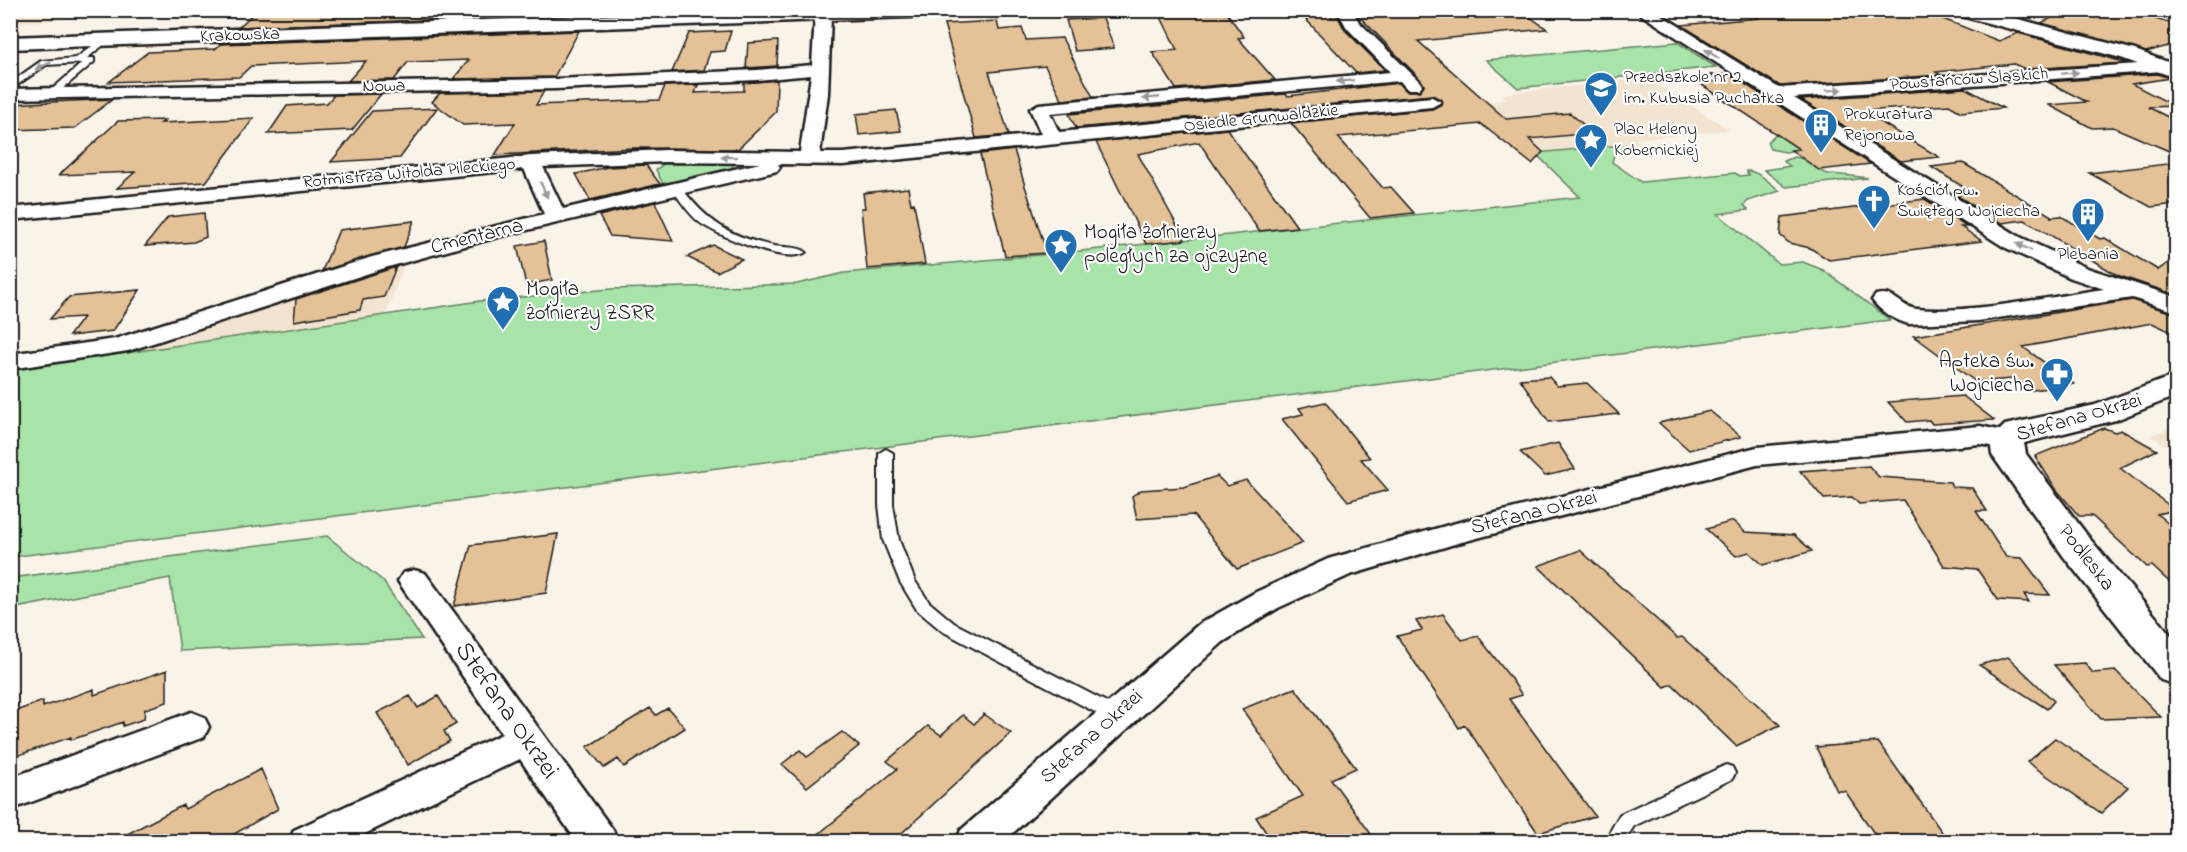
<svg xmlns="http://www.w3.org/2000/svg" width="2187" height="852" font-family="'Indie Flower',sans-serif">
<style>
.built{fill:#f3e4d1}
.green{fill:#a8e3a9;stroke:#628062;stroke-width:1.5}
.building{fill:#e4c196;stroke:#1c1c1c;stroke-width:1.5}
.lines{fill:none;stroke-linecap:round;stroke-linejoin:round}
.lane-casing{stroke:#1c1c1c;stroke-width:4}
.street-casing{stroke:#1c1c1c;stroke-width:5}
.secondary-casing{stroke:#1c1c1c;stroke-width:5}
.lane{fill:#fff;fill-rule:evenodd}
.street{fill:#fff;fill-rule:evenodd}
.secondary{fill:#fff;fill-rule:evenodd}
.oneway{fill:#999}
.labels{text-anchor:middle;dominant-baseline:central;stroke-width:4.5;stroke-linejoin:round;paint-order:stroke}
.far-street-label{font-size:18px;fill:#1c1c1c;stroke:#fff}
.far-poi-label{font-size:18px;fill:#1c1c1c;stroke:#fff;text-anchor:start}
.poi-label{font-size:21px;fill:#1c1c1c;stroke:#fff;text-anchor:start}
.street-label{font-size:21px;fill:#1c1c1c;stroke:#fff}
.near-street-label{font-size:26px;fill:#1c1c1c;stroke:#fff}
</style>
<rect width="100%" height="100%" fill="#faf3ea"/>
<filter id="ink" filterUnits="userSpaceOnUse"><feTurbulence type="fractalNoise" baseFrequency=".0167" numOctaves="2"/><feDisplacementMap in="SourceGraphic" scale="12" xChannelSelector="R" yChannelSelector="G"/><feConvolveMatrix kernelMatrix="1 2 1 2 8 2 1 2 1" color-interpolation-filters="sRGB"/></filter>
<g filter="url(#ink)">
<path class="built" d="M10 11 11 10 79 11 66 19 11 23Z
M1648 78 1730 130 1635 139 1640 143 1535 153 1478 105 1506 99 1501 94Z
M406 260 385 316 118 355 128 340Z
M2176 425V451L2151 436Z"/>
<path class="green" d="M1677 42 1716 67 1518 88 1486 60Z
M1777 133 1799 149 1786 152 1770 149 1767 142Z
M1622 145 1635 149 1614 155 1612 162 1641 182 1735 173 1740 176 1749 175 1746 171C1758 170 1771 184 1780 191L1748 201 1744 205 1748 210 1718 214 1779 264 1803 262 1823 270 1890 320 11 557 10 370 480 301 611 289 797 284 844 273 1072 252 1580 197 1535 153Z
M1794 157C1808 157 1815 172 1829 174 1842 175 1855 176 1868 178L1786 187 1764 170 1790 166 1783 161Z
M671 158 732 161 733 169 665 188 656 170Z
M327 536 383 581 422 639 180 651 170 578 11 609V578Z"/>
<path class="building" d="M257 10H592L590 14 239 27Z
M1297 10H1327L1331 17H1338L1345 30 1385 70 1356 73Z
M1417 10H1520L1547 29 1418 41 1506 119 1570 113 1593 133 1529 139 1543 152 1532 164 1481 124 1338 137 1383 188 1391 187 1414 213 1370 218 1291 123 1432 109 1442 104V100L1432 95 1076 128 1069 114 1286 94 1288 96 1399 83 1407 91H1419L1424 85 1421 80 1358 15Z
M1758 10H1920L1999 41 2018 33 2127 63 2025 69 2014 64 1936 72 1941 75 1780 86 1681 25 1759 18Z
M2068 10H2125L2176 25V44L2146 52 2041 23Z
M1227 13 1244 37 1238 38 1275 80 1176 89 1152 52 1177 50 1160 15Z
M1103 18 1114 48 1075 51 1066 20Z
M997 21 999 30 1022 28 1026 40 1062 38 1093 97 1062 100 1045 66 989 72 1009 135 976 138 944 24Z
M579 31 554 77 453 79 469 60 408 62 394 80 348 81 366 61 251 66 239 77 109 82 148 52 215 49 221 44Z
M731 31 725 51 710 52 704 70 672 72 689 33Z
M778 41 777 66 746 68 748 43Z
M1729 74 1871 164 1819 170 1791 150 1799 149 1699 83 1719 81 1711 75Z
M2157 74 2170 78 2132 84 2175 106 2148 107 2176 121V154L2113 127 2092 128 2049 105 2087 102 2048 82Z
M777 80 776 112 738 149 634 148 495 155 515 123 463 125 432 102 440 93 544 91 536 105 659 100 665 86 698 85 695 93 744 91V83Z
M1965 88 2003 108 1961 112 1949 105 1862 111 1939 157 1901 161 1801 100Z
M381 94 352 130 268 134 287 106 327 103 334 95Z
M113 99 75 128 10 130V104Z
M437 108 400 158 331 162 372 111Z
M896 110 901 131 859 135 856 114Z
M254 118 206 182 117 188 135 172 59 175 118 121 165 120 161 123Z
M1227 129 1297 227 1259 231 1199 142 1138 154 1185 240 1146 244 1096 142Z
M1014 150 1025 186 1047 253 1005 256 980 154Z
M1963 163 2053 217H2050L2061 216 2100 239 2105 238 2158 270 2176 257V295L2117 275 2025 220 2001 223 1956 195 1973 193 1931 167Z
M2176 163V204L2151 207 2089 173Z
M646 165 660 184 590 200 576 174 608 167Z
M908 188 911 204 914 203 925 264 867 269 861 208H865L863 193Z
M1925 199 1968 227H1961L1982 241 1829 260 1810 248 1789 243 1780 235 1782 217Z
M655 202 673 241 610 236 599 216Z
M204 213 206 237 194 242 145 246 168 217Z
M414 221 404 247 322 271 339 230Z
M544 241 552 280 526 285 517 246Z
M713 245 742 259 717 272 687 257Z
M396 267 384 297 363 300 360 310 294 321 296 299Z
M140 290 113 331 69 336 83 317 50 319 69 297Z
M2132 300 2176 314V334L2152 323 2023 347 2074 384 2027 391 2012 379 1976 382 1914 336Z
M1549 377 1557 386 1587 383 1619 414 1549 422 1520 379Z
M1963 396 1994 420 1932 424 1929 420 1907 422 1888 402Z
M1325 402 1370 458 1361 459 1388 490 1348 501 1282 419 1303 414 1299 408Z
M1710 411 1741 437 1689 450 1659 423Z
M2104 428 2115 432 2121 430 2157 450 2120 468 2175 510 2157 514 2176 530V588L2152 566 2147 567 2092 516H2079L2056 489 2035 456Z
M1558 443 1575 469 1545 476 1520 452Z
M1869 466 1879 477 1950 482 1952 487 1972 488 1987 511H1976L2006 557 2022 558 2050 595 2024 594 2029 602 1998 600 1977 569 1944 566 1903 500 1859 504 1852 497 1824 499 1800 471Z
M1217 476 1227 486 1246 480 1303 543 1237 569 1193 515 1137 519 1132 496 1141 490 1184 487Z
M1733 521 1745 532 1794 535 1812 551 1763 565 1749 552 1736 556 1706 529Z
M558 534 546 593 454 606 471 545Z
M1580 550 1677 638 1682 637 1780 725 1736 746 1672 684 1665 687 1538 566Z
M1443 614 1462 640 1478 636 1509 676 1522 695 1509 699 1595 816 1538 833 1465 725 1459 728 1397 636 1422 630 1416 621Z
M2008 657 2054 701 2047 709 1979 665Z
M2085 663 2093 673 2116 671 2161 717 2101 719 2054 665Z
M167 670V702L145 709 144 719 123 726V722L71 740V737L16 756 17 753 10 755V713L43 701V707L94 689V695Z
M1295 688 1356 768 1331 779 1371 834 1355 842H1272L1256 817 1303 796 1242 709Z
M410 696 418 708 438 696 456 724 444 731 450 741 408 765 377 713Z
M650 708 656 715 668 708 685 728 624 767 618 759 604 768 587 747Z
M984 714 1011 733 892 842H809L897 769 887 761 928 726 941 735 963 715 974 724Z
M842 732 859 746 807 787 782 764 800 750 807 757Z
M2055 738 2128 787 2101 813 2027 762Z
M1878 742 1949 842H1880L1845 791H1837L1816 747Z
M261 769 278 809 220 842H112L183 805 185 809Z"/>
<g class="lines">
<g class="lane-casing">
<path id="lane" d="M103 38 110 40 87 58H94V62L55 95 48 93 82 63 46 65 10 90V83L41 61 76 58Z
M677 186 681 187C707 222 730 237 774 246 784 248 798 246 806 252 788 266 716 235 699 222 688 213 680 200 672 189Z
M886 449 893 453V505L899 540 915 581 929 602 954 623 1122 710 1125 715 1122 720 1116 722 1110 720 942 631 917 610 900 582 883 540 879 505V453Z
M1726 765 1732 767 1735 773 1732 779 1634 826 1624 842H1604L1620 814Z"/>
</g>
<g class="street-casing">
<path id="street" d="M824 10 831 15 828 94 820 153H843L1041 134 1030 109 1039 104 1390 72 1347 28 1337 10H1352L1359 22 1419 81 1422 85 1419 89H1407L1400 81 1050 113 1059 132 1432 97 1441 102 1432 107 843 165 778 164 780 167 777 171 498 237 388 267 128 351 10 369V354L115 339 372 257 544 214 524 169 10 220V208L531 156 666 150 800 152 811 75 757 80 556 89 10 99V89L556 79 757 70 812 65 815 15ZM666 162 760 163 563 209 543 167Z
M1634 10H1653L1779 88 2169 62 2172 66 2169 70 2163 71 1794 98 2020 237 2087 268 2176 297V312L2132 298 1978 321 1909 324C1896 321 1880 311 1872 300L1876 295C1895 290 1900 308 1917 309 1971 314 2048 297 2104 289L2071 278 2004 247Z
M2164 10H2176V17Z
M1980 426 2017 434 2021 440 2017 446 2007 449 1980 444 1757 465 1458 543 1350 575 1278 608 1223 642 1003 842H956L961 830 1199 624 1256 592 1328 559 1456 523 1757 447Z
M414 570 425 573 613 830 618 842H577L520 759 348 842H289L294 830 502 734 398 581 403 573Z
M191 712 204 717 209 727 204 737 10 810V778Z"/>
</g>
<g class="secondary-casing">
<path id="secondary" d="M762 10H946L937 16 10 49V37Z
M1952 10H1985L2135 50 2176 65V78L2121 58 1954 14Z
M2176 375V396L2116 420 2024 443 2026 454 2090 539 2176 641V685L2161 680 2064 557 1992 455 1990 440 2005 425 2095 405Z"/>
</g>
<use href="#lane" class="lane"/>
<use href="#street" class="street"/>
<use href="#secondary" class="secondary"/>
</g>
<defs><path id="oneway-solid" d="M-6-.8H1V-3.2L6.5 0L1 3.2V.8H-6Z" transform="scale(1.5)"/></defs>
<g class="oneway">
<use href="#oneway-solid" transform="translate(1712 54) rotate(-148)"/>
<use href="#oneway-solid" transform="translate(43 66) rotate(156)"/>
<use href="#oneway-solid" transform="translate(2070 73) rotate(-4)"/>
<use href="#oneway-solid" transform="translate(1345 81) rotate(175)"/>
<use href="#oneway-solid" transform="translate(1834 90) rotate(-4)"/>
<use href="#oneway-solid" transform="translate(1151 98) rotate(175)"/>
<use href="#oneway-solid" transform="translate(729 157) rotate(-179)"/>
<use href="#oneway-solid" transform="translate(544 190) rotate(65)"/>
<use href="#oneway-solid" transform="translate(2024 247) rotate(-155)"/>
</g>
</g>
<defs>
<g id="school-pin" transform="scale(1.725)"><path d="M0 17L-7.5 6A9.5 9.5 0 1 1 7.5 6Z" fill="#1f6fb2" stroke="#fff"/><path d="M0-5L7-2L0 1L-7-2ZM-4 1L0 2.5L4 1V4Q0 6-4 4Z" fill="#fff"/></g>
<g id="building-pin" transform="scale(1.725)"><path d="M0 17L-7.5 6A9.5 9.5 0 1 1 7.5 6Z" fill="#1f6fb2" stroke="#fff"/><path d="M-4-6H4V6H1V3H-1V6H-4ZM-2.5-4.3h1.7v1.8h-1.7ZM.8-4.3h1.7v1.8H.8ZM-2.5-1h1.7V.8h-1.7ZM.8-1h1.7V.8H.8Z" fill="#fff"/></g>
<g id="sight-pin" transform="scale(1.725)"><path d="M0 17L-7.5 6A9.5 9.5 0 1 1 7.5 6Z" fill="#1f6fb2" stroke="#fff"/><path d="M0-6L1.8-2.2L6-1.7L2.9 1.2L3.7 5.4L0 3.3L-3.7 5.4L-2.9 1.2L-6-1.7L-1.8-2.2Z" fill="#fff"/></g>
<g id="church-pin" transform="scale(1.725)"><path d="M0 17L-7.5 6A9.5 9.5 0 1 1 7.5 6Z" fill="#1f6fb2" stroke="#fff"/><path d="M-1.2-6h2.4v3.5h3.3v2.4h-3.3V6h-2.4V-.1h-3.3v-2.4h3.3Z" fill="#fff"/></g>
<g id="pharmacy-pin" transform="scale(1.725)"><path d="M0 17L-7.5 6A9.5 9.5 0 1 1 7.5 6Z" fill="#1f6fb2" stroke="#fff"/><path d="M-2-6h4v4h4v4h-4v4h-4v-4h-4v-4h4Z" fill="#fff"/></g>
</defs>
<g fill-rule="evenodd">
<use href="#school-pin" x="1601" y="88"/>
<use href="#building-pin" x="1821" y="125"/>
<use href="#sight-pin" x="1591" y="140"/>
<use href="#church-pin" x="1874" y="201"/>
<use href="#building-pin" x="2088" y="214"/>
<use href="#sight-pin" x="1061" y="245"/>
<use href="#sight-pin" x="503" y="302"/>
<use href="#pharmacy-pin" x="2057" y="374"/>
</g>
<g class="labels">
<g class="far-street-label">
<text transform="translate(240 36) rotate(-2)">Krakowska</text>
<text transform="translate(1969 80) rotate(-4)">Powstańców Śląskich</text>
<text transform="translate(384 87) rotate(-1)">Nowa</text>
<text transform="translate(1261 119) rotate(-6)">Osiedle Grunwaldzkie</text>
<text transform="translate(409 174) rotate(-5)">Rotmistrza Witolda Pileckiego</text>
</g>
<g class="far-poi-label">
<text x="1624" y="78">Przedszkole nr 2<tspan x="1624" dy="21">im. Kubusia Puchatka</tspan></text>
<text x="1844" y="115">Prokuratura<tspan x="1844" dy="21">Rejonowa</tspan></text>
<text x="1614" y="130">Plac Heleny<tspan x="1614" dy="21">Kobernickiej</tspan></text>
<text x="1897" y="191">Kościół pw.<tspan x="1897" dy="21">Świętego Wojciecha</tspan></text>
<text x="2088" y="255" text-anchor="middle">Plebania</text>
</g>
<g class="poi-label">
<text x="1084" y="233">Mogiła żołnierzy<tspan x="1084" dy="24">poległych za ojczyznę</tspan></text>
<text x="526" y="290">Mogiła<tspan x="526" dy="24">żołnierzy ZSRR</tspan></text>
<text x="2034" y="362" text-anchor="end">Apteka św.<tspan x="2034" dy="24">Wojciecha</tspan></text>
</g>
<g class="street-label">
<text transform="translate(477 237) rotate(-14)">Cmentarna</text>
<text transform="translate(2079 418) rotate(-16)">Stefana Okrzei</text>
<text transform="translate(1534 513) rotate(-14)">Stefana Okrzei</text>
<text transform="translate(2086 558) rotate(52)">Podleska</text>
<text transform="translate(1092 737) rotate(-42)">Stefana Okrzei</text>
</g>
<g class="near-street-label">
<text transform="translate(506 711) rotate(55)">Stefana Okrzei</text>
</g>
</g>
<rect width="2187" height="852" fill="none" stroke="#fff" stroke-width="36"/>
<rect x="18" y="18" width="2151" height="816" fill="none" stroke="#1c1c1c" stroke-width="2" filter="url(#ink)"/>
</svg>
